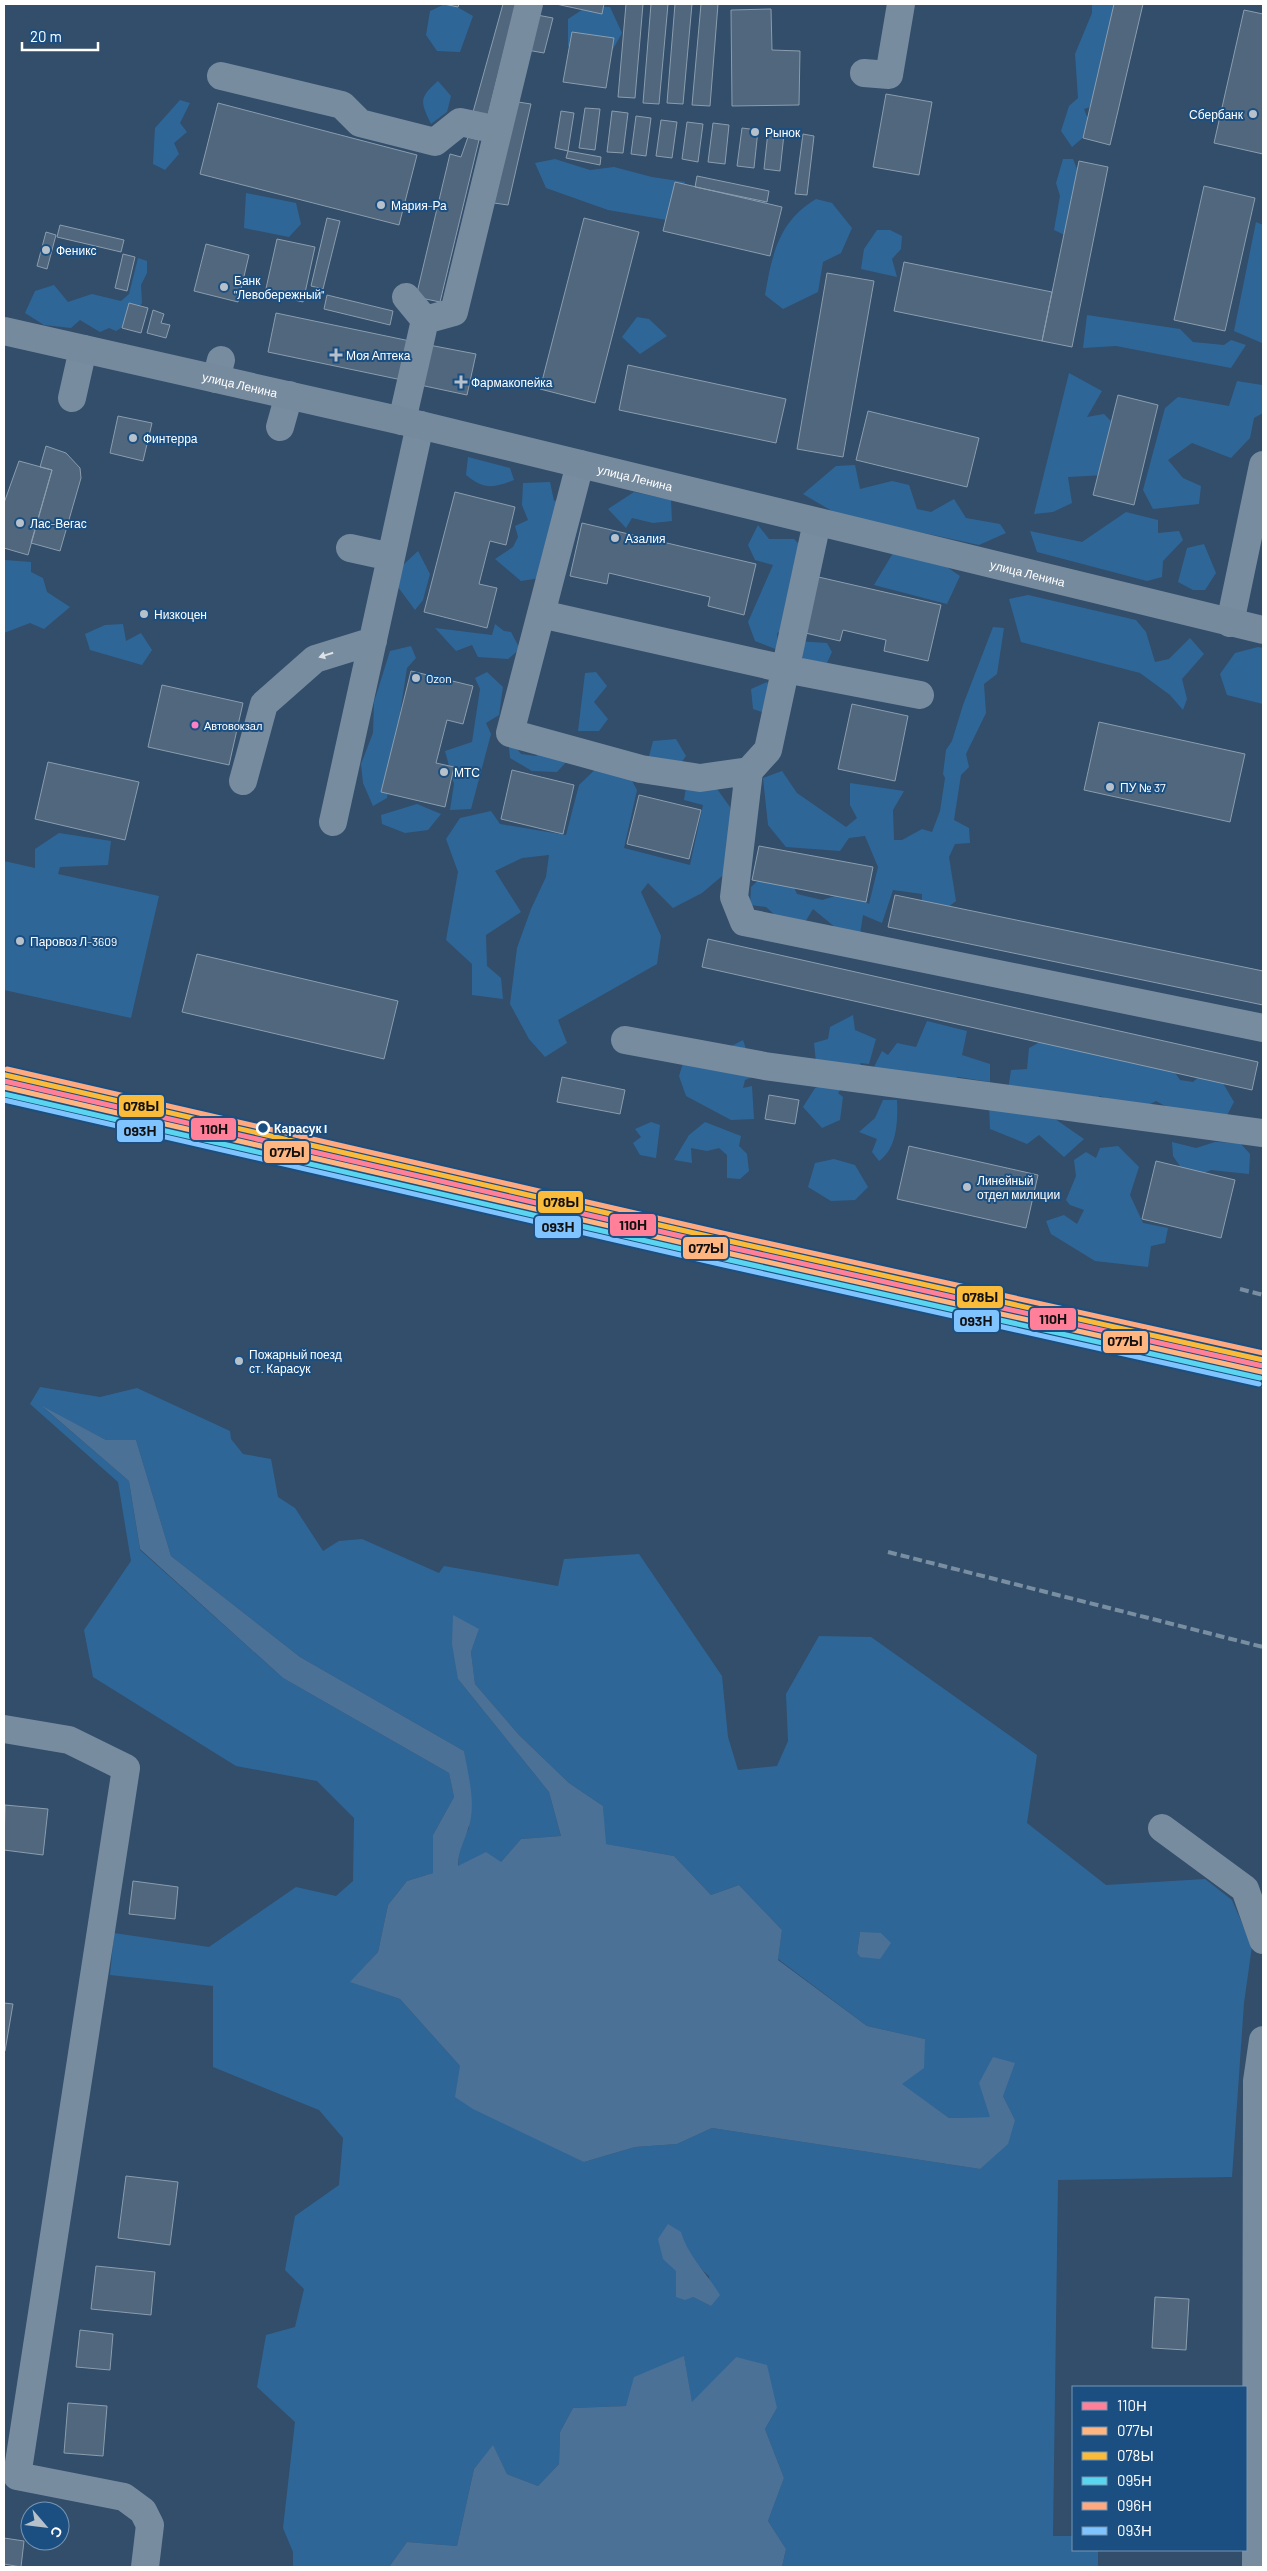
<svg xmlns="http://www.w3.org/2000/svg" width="1267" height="2571" font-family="Barlow,sans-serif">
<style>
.green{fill:#2f6698;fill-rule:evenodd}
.water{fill:#4c7196}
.building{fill:#50677d;stroke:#8b9dae}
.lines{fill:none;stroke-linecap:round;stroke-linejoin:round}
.minor{stroke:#788ca0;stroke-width:28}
.major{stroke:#768a9e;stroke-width:28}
.rail{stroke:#798ea0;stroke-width:4;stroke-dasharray:9 4;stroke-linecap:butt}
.rail-1-casing{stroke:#1b4f81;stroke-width:9}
.rail-2-casing{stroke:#1b4f81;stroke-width:9}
.rail-3-casing{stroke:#1b4f81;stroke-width:9}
.rail-4-casing{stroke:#1b4f81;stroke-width:9}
.rail-5-casing{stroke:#1b4f81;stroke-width:9}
.rail-6-casing{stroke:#1b4f81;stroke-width:9}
.rail-1{stroke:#ff8098;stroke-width:5}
.rail-2{stroke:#ffb580;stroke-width:5}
.rail-3{stroke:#fbbb3a;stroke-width:5}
.rail-4{stroke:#5ad5f0;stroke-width:5}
.rail-5{stroke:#ffa980;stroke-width:5}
.rail-6{stroke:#80c4ff;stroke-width:5}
.oneway{fill:#dde2e7}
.poi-dot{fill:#b7c1cb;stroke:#1b4f81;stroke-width:2}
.bus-dot{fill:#ff80c5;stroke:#1b4f81;stroke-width:2}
.stop-dot{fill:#1b4f81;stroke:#fff;stroke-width:2.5}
.labels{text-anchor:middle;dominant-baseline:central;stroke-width:4;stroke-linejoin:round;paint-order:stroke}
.bus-label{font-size:11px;fill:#fff;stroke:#1b4f81;text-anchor:start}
.poi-label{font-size:12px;fill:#fff;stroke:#1b4f81;text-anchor:start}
.street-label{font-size:12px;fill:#fff;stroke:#1b4f81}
.stop-label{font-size:12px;font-weight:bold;fill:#fff;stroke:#1b4f81;text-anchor:start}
.line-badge{stroke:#1b4f81;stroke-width:2}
.pale-badge-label{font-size:14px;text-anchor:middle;font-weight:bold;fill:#111}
</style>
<rect width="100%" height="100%" fill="#324e6a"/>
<path class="green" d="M445 4H452L473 16 460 52 437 51 426 35 430 11Z
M1092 4H1125L1119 11 1102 103 1084 109 1092 130 1072 147 1061 131 1069 106 1078 98 1075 54 1092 13Z
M588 6 610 7 622 33 608 58 593 60 568 46V19Z
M438 81 451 96 447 112 431 124C420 101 419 98 438 81Z
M180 100 190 103 180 123 187 132 174 143 179 154 165 170 153 164 155 128Z
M555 159 590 170 614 167 652 177 685 182 673 221 608 210 546 188 535 163Z
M1063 159H1073L1079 174 1069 237 1054 230 1060 196 1056 183Z
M246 193 296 203 301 224 289 237 244 228Z
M816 199 832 203 852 228 841 253 823 262 818 292 783 309 765 295C772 254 779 221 816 199Z
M1256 222 1263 225 1262 343 1234 331Z
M877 230H890L902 236 901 249 892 259 897 277 861 269 864 249Z
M138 258 147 261V273L141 285 142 303 126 325 116 331 109 328 100 332 80 320 71 328 44 325 25 313 35 291 54 285 68 302 92 294 121 301 129 294Z
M1087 315 1180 329 1193 342 1224 345 1231 340 1246 345 1231 368 1116 346 1083 348Z
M637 317 649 319 667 336 640 354 622 337Z
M1069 373 1102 391 1087 417 1104 414 1119 429 1105 475 1068 477 1072 503 1053 512 1034 514Z
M1237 381 1262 385 1263 413 1254 418 1250 438 1231 458 1192 443 1168 460 1183 478 1201 486 1199 504 1153 509 1143 490 1165 408 1178 397 1229 406Z
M468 457 510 468 514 480C494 488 484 490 466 475Z
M855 465 860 489 892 481 909 485 917 509 931 512 954 499 966 518 1000 524 1006 533 979 545 837 514 803 494 836 466Z
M550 482 554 501 567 496 540 578 521 581 495 559 513 547 518 537 515 526 528 520 522 505 523 483Z
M634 492 671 500 672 521 653 523 632 518 626 528 608 509Z
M1126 512 1158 520V533L1179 531 1183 540 1163 561 1162 577 1147 581 1037 552 1030 531 1082 542Z
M758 525 769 539H794L808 553 799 623 777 633 778 650 755 641 748 622 773 565 755 560 748 545Z
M1204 544 1216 573 1205 590H1193L1178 582 1187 548Z
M418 551 430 574 423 600 415 610 398 587 402 566Z
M893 553 941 563 960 576 947 604 874 585Z
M5 560 31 562V572L43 578 47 592 70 607 44 629 30 623 4 633Z
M1028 595 1136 620 1146 632 1155 662 1169 659 1190 638 1204 654 1182 679 1187 699 1183 710 1170 695 1140 673 1021 642 1009 599Z
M123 624 126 641 141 633 152 650 142 665 90 650 85 634 105 625Z
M495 624 504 631 511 632 520 649 508 659 478 657 472 645 456 651 435 628 492 635Z
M993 627 1004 628 997 674 984 684 986 713 966 754 969 767 961 775 954 820 969 828 970 843 955 844 949 857 956 901 941 913 922 908V894L893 890 882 923 863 915 859 941 841 932 813 909 802 927 775 915 766 907 750 905 751 887 762 877 791 881 797 894 822 900 849 892 869 904 878 867 865 836 849 838 840 851 786 847 768 825 763 778 782 771 797 793 846 827 857 818 850 805V783L904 791 893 810 894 840H902L922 829 932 832 940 811 945 778 943 774 946 750 952 741 963 705Z
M796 641 827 643 832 652 827 663 803 659Z
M411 646 416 658 407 668 387 798 373 806 363 783 361 764 373 733 374 702 390 651Z
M1258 647 1263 648V704L1227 695 1220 674 1235 653Z
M487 672 503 687 499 715 486 723 491 734 471 809 450 810 454 784 445 751 472 742 480 689 475 678Z
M596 672 607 686 594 702 608 719 599 731H578L585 673Z
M767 682 776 698 771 715 753 709 751 689Z
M508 737 521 754 536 756 553 743 571 757 557 772 532 771 510 758Z
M676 739 686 756 678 767 647 764 653 741Z
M604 761 625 768 637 790 624 848 690 865 703 805 684 800 687 781 712 782 730 807 733 844 728 871 702 893 673 908 648 883 641 892 661 936 657 964 558 1020 567 1043 545 1057 529 1039 510 1004 517 948 531 909 546 877 549 855 522 858 495 871 521 912 486 935 487 966 501 978 503 999 472 995V964L446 940 458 872 446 839 460 818 491 811 500 824 566 835 579 785Z
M417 804 441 814 428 830 405 833 382 824 381 815Z
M59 833 111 841 108 865 60 867 58 874 159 896 131 1018 4 990V861L35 868V849Z
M853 1015 855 1030 876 1039 869 1064 860 1063 863 1070 816 1063 814 1043 828 1039 830 1027Z
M927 1021 967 1031 962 1055 990 1064V1082L958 1077 942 1085 873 1069 882 1051 888 1055 897 1043 916 1047Z
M1051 1036 1169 1064 1180 1080 1193 1082 1206 1070 1220 1078 1234 1102 1225 1119H1190L1156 1101C1135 1113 1121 1104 1100 1096L1090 1103 1042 1110 1084 1139 1064 1157 1039 1135 1027 1144 990 1129 989 1104 1006 1103 1011 1070 1027 1069 1029 1048Z
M743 1040 755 1076 745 1080 743 1088 752 1086 754 1119 731 1120 686 1096 679 1076 684 1060 718 1053Z
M830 1084 843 1086 838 1093 843 1097 840 1120 822 1128 803 1107 815 1088Z
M883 1100H897C898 1121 897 1149 879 1161L872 1152 877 1139 859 1132 875 1118Z
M651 1122 660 1125 656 1158 640 1155 633 1143 641 1137 635 1129Z
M705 1122 741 1136 739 1146 747 1154 749 1171 740 1179 727 1178V1155L719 1148 707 1151 691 1148 692 1163 674 1160 689 1135Z
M1172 1142 1196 1148 1215 1142 1240 1143 1250 1154 1249 1174 1211 1170 1197 1176 1186 1175 1173 1156Z
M1118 1146 1139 1167 1130 1195 1143 1223 1168 1228 1165 1243 1151 1246 1148 1267 1095 1261 1051 1234 1046 1221 1064 1215 1077 1224 1084 1210 1070 1205 1066 1200 1076 1176 1074 1160 1086 1152 1096 1158 1100 1148Z
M834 1159 855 1165 868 1187 855 1200 831 1201 808 1187 815 1163Z
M40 1387 100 1397 137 1388 230 1431 231 1439 243 1454 271 1459 278 1497 295 1508 323 1551 339 1541 362 1539 439 1573 444 1566 558 1586 564 1559 639 1554 722 1676 728 1737 738 1770 777 1766 788 1741 786 1694 819 1636 871 1637 1037 1755 1027 1823 1106 1885 1205 1879 1232 1900 1252 1946 1244 2003 1232 2177 1058 2180 1053 2536H1073V2550H1098V2567H782L786 2549 768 2521 784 2478 765 2429 777 2408 736 2357 692 2403 684 2357 627 2406 573 2408 560 2432 559 2464 538 2486 507 2474 493 2446 474 2469 457 2546 407 2542 389 2567H293V2552L283 2528 295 2422 257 2387 266 2335 295 2327 304 2289 285 2270 295 2216 339 2185 343 2138 319 2110 213 2067V1986L110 1975 114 1933 209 1947 296 1887 336 1896 353 1881 354 1818 317 1781 236 1766 93 1677 84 1630 131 1561 118 1482 30 1404ZM44 1408 106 1440H136L171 1556 300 1657 464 1751 469 1828 460 1845 458 1867 501 1862 521 1839 561 1836 549 1792 458 1679 479 1629 471 1652 475 1684 519 1735 569 1783 603 1806 605 1844 674 1856 711 1895 739 1885 782 1930 778 1959 867 2026 925 2039 901 2084 949 2118 991 2117 1003 2096 1015 2120 980 2169 712 2128 677 2144 635 2147 584 2162 460 2066 400 1999 351 1982 378 1952 388 1905 407 1881 433 1873V1835L454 1797 449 1773 283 1678 140 1550 129 1481ZM860 1932 870 1957H860L857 1953ZM681 2233C687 2250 695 2264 709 2276L711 2306 693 2297H676Z"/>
<path class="water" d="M42 1406 106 1440H136L171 1556 300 1657 464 1751C468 1775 477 1805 468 1829 463 1845 459 1848 458 1866L486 1852 501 1862 521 1839 561 1836 549 1792 458 1679 452 1644 453 1615 479 1629 471 1652 475 1684 519 1735 569 1783 603 1806 606 1844 674 1856 711 1895 739 1885 782 1930 778 1960 867 2026 925 2039 924 2068 902 2084 949 2118 990 2117 979 2083 993 2057 1015 2063 1003 2096 1015 2120 1008 2144 980 2169 712 2128 677 2144 635 2147 584 2162 473 2109 455 2097 460 2066 400 1999 350 1982 378 1952 388 1905 407 1881 433 1873V1835L454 1797 449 1773 283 1678 140 1549 129 1481Z
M860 1932 881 1933 891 1943 880 1959 860 1957 857 1953Z
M668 2224 681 2232C689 2258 707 2273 720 2295L711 2306 693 2297 685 2300 676 2297V2271L663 2259 658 2239Z
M684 2356 692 2402 736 2357 767 2365 777 2408 765 2429 784 2478 768 2521 786 2549 782 2567H389L407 2542 457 2546 474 2469 493 2445 507 2474 538 2486 559 2464 560 2432 573 2408 626 2406 634 2377Z"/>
<path class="building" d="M444 4H459L458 7Z
M503 4H516L488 115 473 112Z
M556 4H604L602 14Z
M626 4H643L635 98 618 97Z
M651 4H668L659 104 643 103Z
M675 4H692L683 104 667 103Z
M701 4H718L710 106 692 105Z
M1114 4H1143L1110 145 1083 138Z
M771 9 772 50 800 51 799 105 732 106 731 10Z
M1244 10 1263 14V154L1214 143Z
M537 15 553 18 544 53 527 50Z
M572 32 614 38 606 88 563 82Z
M886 94 932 102 919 175 873 167Z
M518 102 531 104 508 205 494 203Z
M218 103 417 155 399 225 200 174Z
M585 108 600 109 595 150 579 148Z
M561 111 574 113 568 151 555 148Z
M612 111 628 113 623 153 607 152Z
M636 116 651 118 646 156 631 154Z
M661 120 677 122 672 158 656 156Z
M687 122 703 124 698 162 682 159Z
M713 123 729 125 725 164 708 162Z
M742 128 758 130 754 168 737 166Z
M768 132 784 134 780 171 764 169Z
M803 134 814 136 807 195 795 194Z
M468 137 479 140 440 302 416 297 450 154 461 157Z
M568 151 601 157 600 165 566 158Z
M1079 161 1108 167 1072 347 1042 341Z
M697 176 769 191 767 202 695 187Z
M675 182 782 207 770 256 663 231Z
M1204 186 1255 198 1225 331 1174 320Z
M327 218 340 221 323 289 311 286Z
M584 218 639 232 595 403 540 389Z
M60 225 124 240 121 252 57 237Z
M46 232 56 235 47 269 37 266Z
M277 239 315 247 303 302 265 293Z
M206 244 249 255 238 302 194 291Z
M123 254 135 257 127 291 115 288Z
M904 262 1052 292 1042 341 894 311Z
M827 273 874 281 843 457 797 449Z
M327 295 393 311 390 325 324 309Z
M129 303 148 308 141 333 122 328Z
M153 310 164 314 161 323 170 325 166 338 147 333Z
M276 313 410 341 402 380 268 352Z
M429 345 476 354 467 395 420 385Z
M628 365 786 399 776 443 619 410Z
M1118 395 1158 405 1134 505 1093 495Z
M868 411 979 438 967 487 856 460Z
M118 416 152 423 143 461 110 453Z
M46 446 66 453 80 468 81 478 60 551 31 543 52 470 40 467Z
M19 461 52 470 28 555 4 548V503Z
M455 492 515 507 506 545 490 541 479 584 497 588 487 628 424 612Z
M582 523 756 564 744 615 708 606 710 597 609 573 607 584 570 576Z
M814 576 941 605 928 661 884 651 886 640 843 630 840 641 801 632Z
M411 671 473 686 463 724 447 720 436 763 454 767 445 807 381 792Z
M162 685 243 703 229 765 148 747Z
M852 704 908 716 895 781 838 769Z
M1099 722 1245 754 1230 822 1084 790Z
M48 762 139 782 125 840 35 819Z
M512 770 574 785 563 834 501 819Z
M639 795 701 810 689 859 627 844Z
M759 846 873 867 866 902 752 880Z
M895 895 1263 971V1005L888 927Z
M708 939 1258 1062 1252 1090 702 967Z
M197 954 398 1001 384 1059 182 1012Z
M562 1077 625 1090 620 1114 557 1102Z
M769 1095 799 1100 795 1124 765 1119Z
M909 1146 1038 1175 1026 1228 897 1199Z
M1156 1161 1235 1180 1221 1238 1142 1219Z
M5 1805 48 1809 43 1855 4 1850Z
M133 1881 178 1887 175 1919 129 1914Z
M4 2003 13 2004 5 2051 4 2050Z
M126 2176 178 2182 170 2245 118 2238Z
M96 2266 155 2272 151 2315 91 2309Z
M1155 2297 1189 2299 1186 2350 1152 2348Z
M80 2330 113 2334 110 2370 76 2367Z
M68 2403 107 2406 103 2456 64 2453Z
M4 2538 24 2541 21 2567 4 2564Z"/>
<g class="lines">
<path class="minor" d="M864 73 889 75 901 4
M221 76 342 105 360 123 435 142 460 122 498 130
M425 320 454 312 529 4
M216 379 221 360
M72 398 83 349
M402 421 425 320 406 297
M280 427 289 395
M580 464 510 733 641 769 700 778 749 771 768 750 817 522
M350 548 391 557
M541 614 785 669 920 695
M1230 623 1263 465
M749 771 734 897 744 922 1263 1028
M243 781 264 704 315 659 373 641
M333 822 420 425
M625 1040 765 1066 1263 1133
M4 1729 69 1740 126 1768 17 2476 124 2497 143 2511 150 2525 145 2567
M1162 1828 1245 1889 1263 1940
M1256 2567 1257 2081 1263 2040"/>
<path class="major" id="s1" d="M4 331 420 425 1263 630"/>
<path class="rail" d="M4 1099 1263 1386
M1240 1289 1263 1295
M888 1552 1263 1647"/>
<g class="rail-1-casing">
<path id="rail-1" d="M4 1081 728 1247 1263 1366"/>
</g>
<g class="rail-2-casing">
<path id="rail-2" d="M4 1087 727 1253 1262 1372"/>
</g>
<g class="rail-3-casing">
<path id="rail-3" d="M5 1075 729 1241 1263 1360"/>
</g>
<g class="rail-4-casing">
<path id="rail-4" d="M4 1094 725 1259 1260 1378"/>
</g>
<g class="rail-5-casing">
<path id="rail-5" d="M7 1069 731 1235 1263 1353"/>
</g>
<g class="rail-6-casing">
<path id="rail-6" d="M4 1100 724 1265 1259 1384"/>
</g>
<use href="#rail-1" class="rail-1"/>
<use href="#rail-2" class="rail-2"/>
<use href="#rail-3" class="rail-3"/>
<use href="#rail-4" class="rail-4"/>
<use href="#rail-5" class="rail-5"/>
<use href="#rail-6" class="rail-6"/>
</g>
<defs><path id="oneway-solid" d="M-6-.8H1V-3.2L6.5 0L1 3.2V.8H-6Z" transform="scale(1.25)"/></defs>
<use class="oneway" href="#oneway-solid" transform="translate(326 655) rotate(163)"/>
<g class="poi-dot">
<circle cx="1253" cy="114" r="5"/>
<circle cx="755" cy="132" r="5"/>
<circle cx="381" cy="205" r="5"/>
<circle cx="46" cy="250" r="5"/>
<circle cx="224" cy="287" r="5"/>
<path d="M333.5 347.5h5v5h5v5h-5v5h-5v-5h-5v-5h5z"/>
<path d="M458.5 374.5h5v5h5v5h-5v5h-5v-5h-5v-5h5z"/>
<circle cx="133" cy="438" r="5"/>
<circle cx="20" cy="523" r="5"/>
<circle cx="615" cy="538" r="5"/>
<circle cx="144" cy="614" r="5"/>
<circle cx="416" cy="678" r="5"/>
<circle cx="444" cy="772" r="5"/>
<circle cx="1110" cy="787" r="5"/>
<circle cx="20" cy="941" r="5"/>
<circle cx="967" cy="1187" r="5"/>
<circle cx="239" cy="1361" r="5"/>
</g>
<circle class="bus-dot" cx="195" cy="725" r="4.5"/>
<circle class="stop-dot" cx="263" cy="1128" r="6"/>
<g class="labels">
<g class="bus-label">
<text x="204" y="725">Автовокзал</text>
</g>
<g class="poi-label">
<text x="1243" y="114" text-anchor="end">Сбербанк</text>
<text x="765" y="132">Рынок</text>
<text x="391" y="205">Мария-Ра</text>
<text x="56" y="250">Феникс</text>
<text x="234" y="280">Банк<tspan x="234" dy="14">"Левобережный"</tspan></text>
<text x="346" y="355">Моя Аптека</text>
<text x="471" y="382">Фармакопейка</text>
<text x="143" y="438">Финтерра</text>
<text x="30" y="523">Лас-Вегас</text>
<text x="625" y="538">Азалия</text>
<text x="154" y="614">Низкоцен</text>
<text x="426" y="678">Ozon</text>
<text x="454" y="772">МТС</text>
<text x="1120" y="787">ПУ № 37</text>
<text x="30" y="941">Паровоз Л-3609</text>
<text x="977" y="1180">Линейный<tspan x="977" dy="14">отдел милиции</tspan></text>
<text x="249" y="1354">Пожарный поезд<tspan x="249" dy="14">ст. Карасук</tspan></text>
</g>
<g class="street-label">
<text stroke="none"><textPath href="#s1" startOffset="242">улица Ленина</textPath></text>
<text stroke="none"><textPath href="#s1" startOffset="648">улица Ленина</textPath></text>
<text stroke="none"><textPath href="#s1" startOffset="1052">улица Ленина</textPath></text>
</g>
<g class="stop-label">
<text x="274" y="1128">Карасук I</text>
</g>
</g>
<g class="line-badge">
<rect x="118" y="1094" width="47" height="24" rx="5" fill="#fbbb3a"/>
<rect x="190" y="1117" width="47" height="24" rx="5" fill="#ff8098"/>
<rect x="116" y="1119" width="48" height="24" rx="5" fill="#80c4ff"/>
<rect x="263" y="1140" width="47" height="24" rx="5" fill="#ffb580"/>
<rect x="537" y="1190" width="47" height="24" rx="5" fill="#fbbb3a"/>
<rect x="609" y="1213" width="48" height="24" rx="5" fill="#ff8098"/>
<rect x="534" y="1215" width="48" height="24" rx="5" fill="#80c4ff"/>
<rect x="682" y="1236" width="47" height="24" rx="5" fill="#ffb580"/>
<rect x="956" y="1285" width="48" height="24" rx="5" fill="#fbbb3a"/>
<rect x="1029" y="1307" width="48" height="24" rx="5" fill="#ff8098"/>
<rect x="953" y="1309" width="47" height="24" rx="5" fill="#80c4ff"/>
<rect x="1102" y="1330" width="47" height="24" rx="5" fill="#ffb580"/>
</g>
<g class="pale-badge-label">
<text x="141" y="1111">078Ы</text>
<text x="214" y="1134">110Н</text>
<text x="140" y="1136">093Н</text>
<text x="287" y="1157">077Ы</text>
<text x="561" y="1207">078Ы</text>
<text x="633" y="1230">110Н</text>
<text x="558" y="1232">093Н</text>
<text x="706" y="1253">077Ы</text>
<text x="980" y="1302">078Ы</text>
<text x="1053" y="1324">110Н</text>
<text x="976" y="1326">093Н</text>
<text x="1125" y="1346">077Ы</text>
</g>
<rect width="1267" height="2571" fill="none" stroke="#ffffff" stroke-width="10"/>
<rect x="1072" y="2386" width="175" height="165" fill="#1b4f81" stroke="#7695b3"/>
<rect x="1082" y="2402" width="25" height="8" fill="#ff8098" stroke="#7695b3"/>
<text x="1117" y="2411" font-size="15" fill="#ffffff">110Н</text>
<rect x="1082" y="2427" width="25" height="8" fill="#ffb580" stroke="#7695b3"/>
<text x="1117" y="2436" font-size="15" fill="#ffffff">077Ы</text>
<rect x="1082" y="2452" width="25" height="8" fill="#fbbb3a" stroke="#7695b3"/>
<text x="1117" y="2461" font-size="15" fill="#ffffff">078Ы</text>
<rect x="1082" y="2477" width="25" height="8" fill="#5ad5f0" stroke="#7695b3"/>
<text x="1117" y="2486" font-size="15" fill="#ffffff">095Н</text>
<rect x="1082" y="2502" width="25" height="8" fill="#ffa980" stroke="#7695b3"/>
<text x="1117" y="2511" font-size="15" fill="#ffffff">096Н</text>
<rect x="1082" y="2527" width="25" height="8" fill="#80c4ff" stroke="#7695b3"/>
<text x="1117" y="2536" font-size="15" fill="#ffffff">093Н</text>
<g transform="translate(45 2526) rotate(118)"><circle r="24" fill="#1b4f81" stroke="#7695b3"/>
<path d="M0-4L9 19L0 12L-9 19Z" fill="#b7c1cb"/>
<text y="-8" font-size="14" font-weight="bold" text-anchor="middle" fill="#ffffff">С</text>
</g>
<path d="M22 42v8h76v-8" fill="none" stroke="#ffffff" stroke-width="2.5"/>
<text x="30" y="42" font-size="15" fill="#ffffff" stroke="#1b4f81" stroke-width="4" paint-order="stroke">20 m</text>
</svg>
